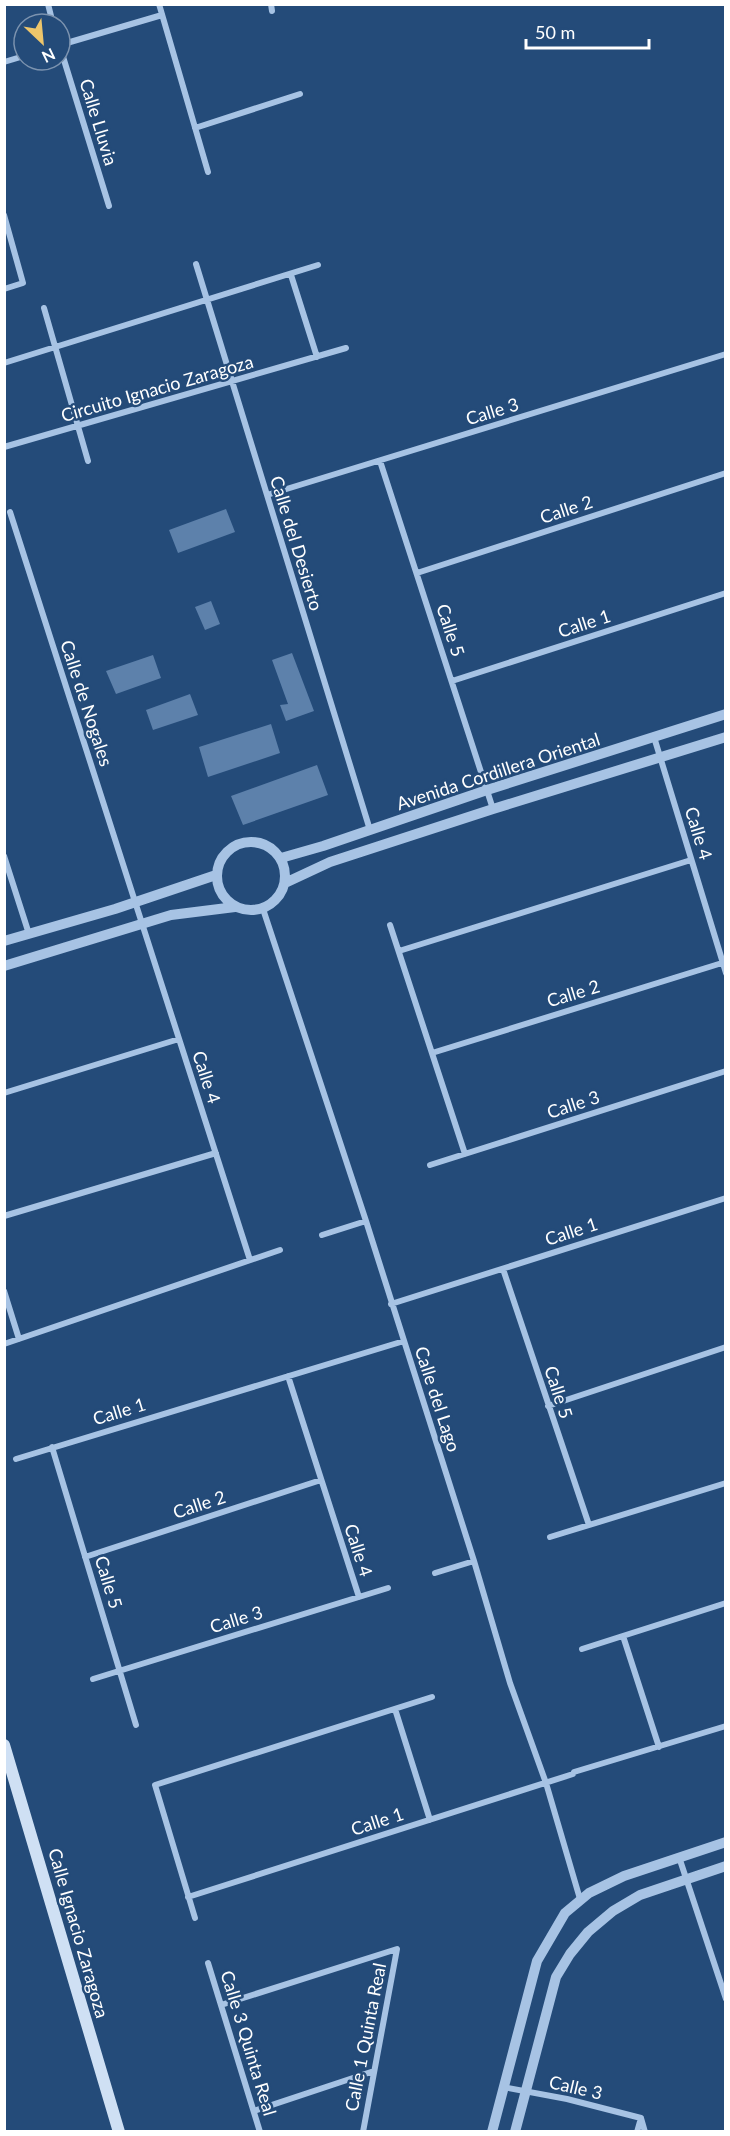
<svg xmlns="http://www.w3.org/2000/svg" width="730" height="2136" font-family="Lato,sans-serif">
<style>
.building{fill:#5d81ab}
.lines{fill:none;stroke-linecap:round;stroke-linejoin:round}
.minor{stroke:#a7c3e4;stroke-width:6}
.tertiary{stroke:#a7c3e4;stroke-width:10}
.secondary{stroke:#cfe0f4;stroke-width:12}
.labels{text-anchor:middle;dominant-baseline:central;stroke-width:5;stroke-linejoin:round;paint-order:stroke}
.street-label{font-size:18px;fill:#fff;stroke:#244b79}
</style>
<rect width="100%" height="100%" fill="#244b79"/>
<path class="building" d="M226 509 235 532 178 553 169 530Z
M211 601 220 624 205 630 195 607Z
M292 653 314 711 286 721 280 705 288 704 272 660Z
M153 655 161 678 116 694 106 671Z
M190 694 198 715 153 730 146 710Z
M271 724 280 753 208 777 199 747Z
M317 765 328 795 243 825 231 796Z"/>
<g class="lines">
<path class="minor" d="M48 4 53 24
M159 4 208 172
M271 4 272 11
M60 45 162 15
M60 47 109 206
M4 62 24 56
M195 128 300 94
M4 215 23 283 4 289
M196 264 370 830
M291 275 317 357
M44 308 88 461
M4 363 318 265
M4 447 346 348
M380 461 493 809
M267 495 726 354
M10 512 250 1260
M417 573 726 473
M452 681 726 593
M654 737 726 973
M4 856 29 934
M263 909 366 1221 474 1561 510 1683 546 1783 580 1899
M390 925 465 1154
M399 951 691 860
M432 1053 722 963
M4 1093 179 1039
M430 1165 726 1071
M4 1216 216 1153
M322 1235 366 1221
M503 1269 589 1525
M4 1291 19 1339
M391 1304 726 1198
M4 1344 280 1250
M288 1376 359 1597
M548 1406 726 1347
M52 1447 136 1725
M16 1459 404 1341
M550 1537 726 1483
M85 1557 321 1480
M435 1573 474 1561
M623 1636 659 1747
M582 1649 726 1603
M93 1679 388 1588
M395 1709 430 1820
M679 1857 726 1999
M188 1897 573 1774 574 1772 726 1726
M195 1918 155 1785 432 1697
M208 1963 260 2132
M221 2005 397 1949 363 2132
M503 2087 567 2099 641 2118
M254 2111 374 2071
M641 2118 645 2132
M637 2132 641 2118"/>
<path class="tertiary" d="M217 876a34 34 0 1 1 68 0a34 34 0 1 1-68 0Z
M281 858 323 846 487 790 726 714
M285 883 330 862 493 809 726 737
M4 941 115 909 216 875
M4 966 171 915 235 907
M492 2132 537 1961 565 1913 589 1893 624 1876 726 1842
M515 2132 556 1977 570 1954 588 1932 613 1911 640 1895 726 1866"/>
<path class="secondary" d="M4 1745 119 2132"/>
</g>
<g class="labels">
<g class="street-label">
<text transform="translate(99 122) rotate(73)">Calle Lluvia</text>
<text transform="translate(157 388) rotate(-16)">Circuito Ignacio Zaragoza</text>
<text transform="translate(492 411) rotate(-17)">Calle 3</text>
<text transform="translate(566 509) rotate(-18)">Calle 2</text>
<text transform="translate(297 543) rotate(73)">Calle del Desierto</text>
<text transform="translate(584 623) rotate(-18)">Calle 1</text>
<text transform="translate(451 630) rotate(72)">Calle 5</text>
<text transform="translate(87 703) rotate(72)">Calle de Nogales</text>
<text transform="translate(498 771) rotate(-18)">Avenida Cordillera Oriental</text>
<text transform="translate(699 833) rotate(73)">Calle 4</text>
<text transform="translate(573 993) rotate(-17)">Calle 2</text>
<text transform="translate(207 1077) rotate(72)">Calle 4</text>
<text transform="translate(573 1104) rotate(-18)">Calle 3</text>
<text transform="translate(571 1231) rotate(-18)">Calle 1</text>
<text transform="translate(559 1392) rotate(72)">Calle 5</text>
<text transform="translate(438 1399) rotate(72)">Calle del Lago</text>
<text transform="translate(119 1411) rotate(-17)">Calle 1</text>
<text transform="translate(199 1504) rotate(-18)">Calle 2</text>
<text transform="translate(359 1550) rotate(72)">Calle 4</text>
<text transform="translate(109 1582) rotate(73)">Calle 5</text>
<text transform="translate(236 1619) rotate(-17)">Calle 3</text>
<text transform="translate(377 1821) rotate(-18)">Calle 1</text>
<text transform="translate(79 1933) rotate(74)">Calle Ignacio Zaragoza</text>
<text transform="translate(365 2037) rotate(-79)">Calle 1 Quinta Real</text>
<text transform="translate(249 2043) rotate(73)">Calle 3 Quinta Real</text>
<text transform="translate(576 2087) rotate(13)">Calle 3</text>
</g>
</g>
<rect width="730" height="2136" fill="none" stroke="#ffffff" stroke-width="12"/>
<g transform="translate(42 42) rotate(154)"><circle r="28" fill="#244b79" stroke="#7c93af" stroke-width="1.5"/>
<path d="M0-4.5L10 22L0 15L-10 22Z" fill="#edc56b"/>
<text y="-9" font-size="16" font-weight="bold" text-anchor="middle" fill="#ffffff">N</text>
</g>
<path d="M526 39v9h123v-9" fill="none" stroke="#ffffff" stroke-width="3"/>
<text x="535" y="39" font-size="18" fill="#ffffff" stroke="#244b79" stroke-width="4.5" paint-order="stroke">50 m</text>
</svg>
